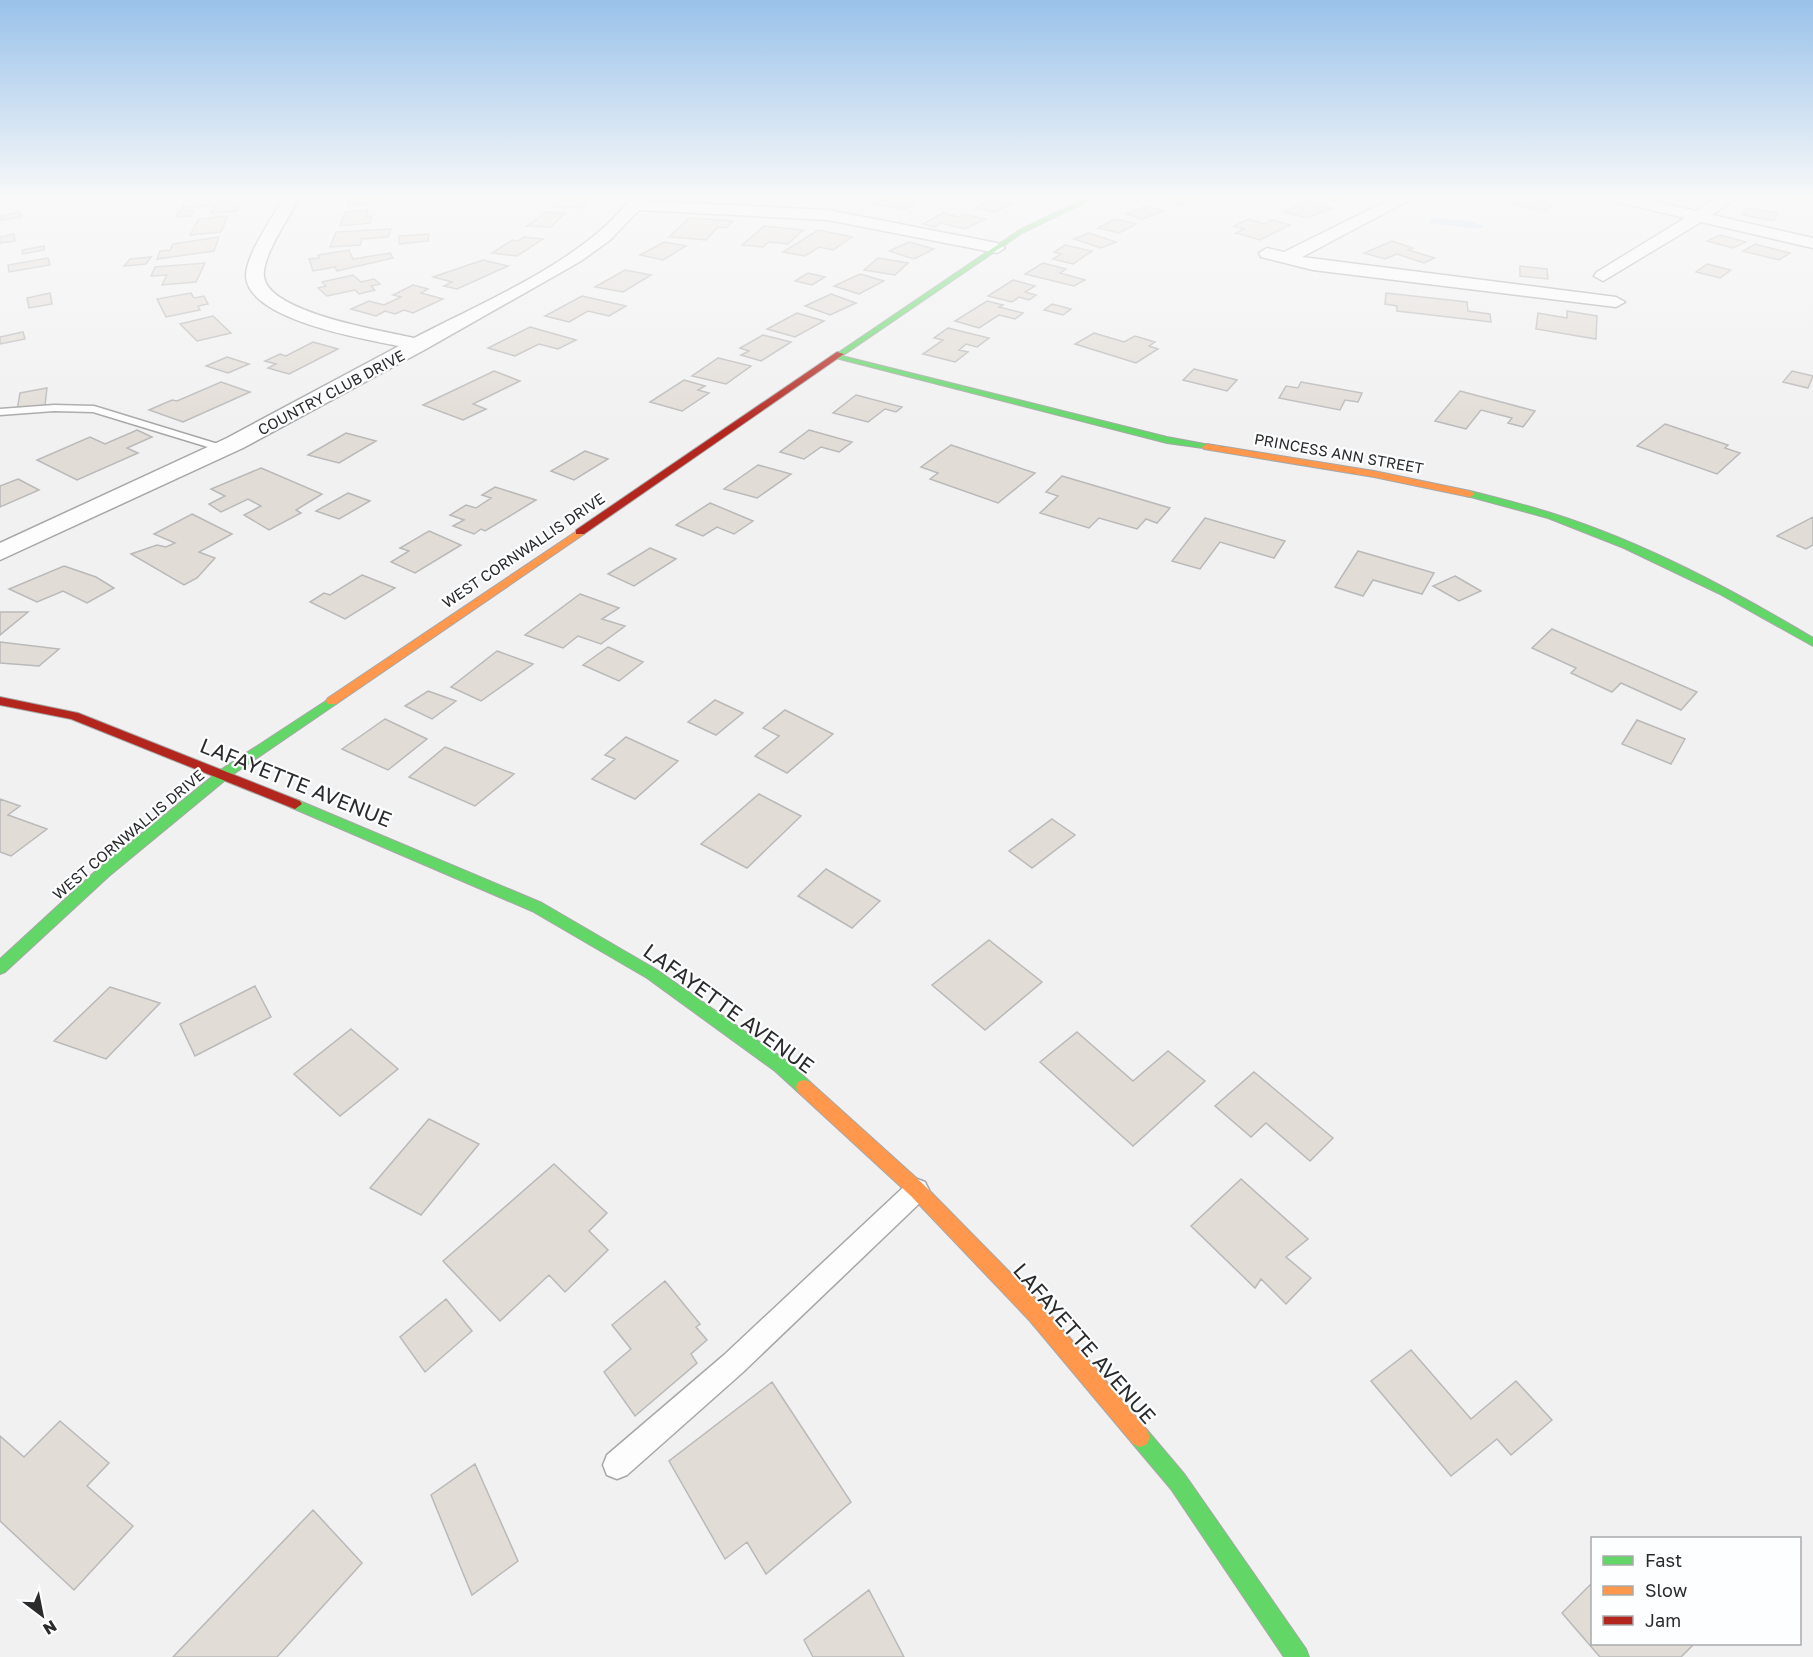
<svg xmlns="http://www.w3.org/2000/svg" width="1813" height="1657" font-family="'Golos Text',sans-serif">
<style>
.water{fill:#c2d6ec}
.building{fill:#e2dcd6;stroke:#bab9b9;stroke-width:1.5}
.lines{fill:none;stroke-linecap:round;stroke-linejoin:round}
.lane-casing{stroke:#a7a7a7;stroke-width:3}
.street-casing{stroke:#a7a7a7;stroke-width:3}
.fast-casing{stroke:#a7a7a7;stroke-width:2}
.slow-casing{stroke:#a7a7a7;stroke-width:2}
.jam-casing{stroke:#a7a7a7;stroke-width:2}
.lane{fill:#fdfdfd;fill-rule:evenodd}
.street{fill:#fdfdfd;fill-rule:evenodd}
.fast{fill:#63d668;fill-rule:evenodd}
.slow{fill:#ff974d;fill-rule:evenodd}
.jam{fill:#b3261e;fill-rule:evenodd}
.labels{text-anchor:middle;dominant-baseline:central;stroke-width:4.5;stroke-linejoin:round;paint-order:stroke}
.far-street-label{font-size:15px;fill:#2b2b2c;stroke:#fdfeff}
.near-street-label{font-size:21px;fill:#2b2b2c;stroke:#fdfeff}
</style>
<rect width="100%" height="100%" fill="#f1f1f1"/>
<path class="water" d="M1438 218 1475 222 1484 227 1475 229 1430 223 1432 219Z"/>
<path class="building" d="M244 197 237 211 211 213 215 205 181 208 185 200Z
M348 197H380V202L348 206Z
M545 197H591L582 208 552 207 558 200 543 199Z
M886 197H912L908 200 917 202 906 209 875 204Z
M1168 197H1203L1185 205 1164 199Z
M1324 197H1353L1340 203 1322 198Z
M1514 197 1524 199 1531 197 1548 201 1544 203 1553 205 1546 211 1507 203Z
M1781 197H1811L1803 203Z
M993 198 1012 203 995 212 975 208Z
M1308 201 1332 208 1307 218 1283 212Z
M1147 206 1164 211 1142 219 1126 214Z
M1747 208 1777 213 1774 221 1743 215Z
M194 210 191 216 176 217 179 211Z
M368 210 366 217 372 216 370 223 340 226 345 212Z
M20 212 21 217 0 220V216Z
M546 212 565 213 551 227 527 226Z
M943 213 959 217 965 214 985 219 965 229 941 223 935 227 923 224Z
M228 216 221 232 190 235 199 219Z
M689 218 733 221 726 228 718 227 706 240 669 237Z
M1115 219 1136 224 1119 233 1098 228Z
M1248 219 1264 224 1272 220 1290 225 1260 240 1236 233 1244 229 1234 226Z
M764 226 803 230 788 244 769 242 763 247 742 245Z
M391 229 388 237 362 239 360 245 330 247 336 232Z
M818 230 852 237 833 250 819 247 805 256 783 252Z
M1089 233 1116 242 1101 248 1074 239Z
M14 234 15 241 0 243V237Z
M429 234 428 241 399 244V236Z
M1720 235 1746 242 1733 248 1707 241Z
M219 237 214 251 157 259 160 251 170 250 173 244Z
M524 237 543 239 517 256 492 253 512 240 518 241Z
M1392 241 1413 248 1408 250 1435 258 1424 263 1397 254 1385 259 1364 253Z
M664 242 686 246 663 260 640 255Z
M909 242 934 249 914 259 889 251Z
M1755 244 1790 253 1779 260 1743 251Z
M1065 245 1092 251 1073 264 1053 259 1061 254 1054 252Z
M44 246V250L23 254 22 250Z
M349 250 353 259 390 253 393 258 337 271 335 267 313 271 309 259 319 258 318 255Z
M151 257 146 264 124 266 130 259Z
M48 258 50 265 9 272 8 265Z
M878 258 908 263 895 275 864 270Z
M483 260 508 266 457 289 444 286 452 282 433 277Z
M205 263 196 282 162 285 167 275 151 276 155 267Z
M1043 263 1066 269 1060 273 1085 280 1074 286 1025 274Z
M1707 264 1731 270 1720 278 1696 272Z
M1520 266 1547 269 1548 279 1520 276Z
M625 270 651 275 623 292 595 287Z
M808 273 825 277 812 285 795 281Z
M860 274 884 281 859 294 834 286Z
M353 275 361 282 374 279 380 284 371 286 375 290 359 294 355 290 327 296 318 288 326 286 322 282Z
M1013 280 1035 286 1025 292 1036 295 1029 300 1019 297 1012 302 988 296Z
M413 285 428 289 421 293 443 299 413 313 404 310 395 314 385 311 376 316 351 309 369 301 384 305 401 297 393 295Z
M50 293 52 304 29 308 27 298Z
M191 293 194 298 204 296 208 304 198 306 200 310 166 317 157 299Z
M1386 293 1467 302 1468 311 1490 314 1491 322 1397 311V306L1385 304Z
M831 294 856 303 830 315 805 306Z
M582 296 626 306 609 316 588 311 569 322 545 316Z
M987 301 1003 305 999 307 1023 313 1015 319 999 315 979 328 955 321Z
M1052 304 1071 309 1063 315 1044 310Z
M1567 311 1597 316 1596 339 1536 329 1538 313 1567 318Z
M797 313 824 321 795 337 767 329Z
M213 316 231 333 197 341 180 324Z
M530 327 576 340 558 349 539 344 515 356 488 348Z
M948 328 989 338 977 347 966 344 959 350 968 352 955 362 923 354 943 340 934 338Z
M23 332 25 339 0 344V337Z
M1094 333 1124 342 1135 336 1155 342 1149 346 1158 349 1136 363 1075 344Z
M763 335 791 342 761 361 741 355 749 351 740 348Z
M313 342 338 349 289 374 268 368 276 364 265 361 280 354 286 356Z
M227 357 249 364 228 373 206 366Z
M718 358 751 366 726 384 692 376Z
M1194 369 1237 380 1227 391 1183 380Z
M494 371 520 381 473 404 486 409 463 420 423 405Z
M1792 371 1813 376 1808 388 1783 382Z
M684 380 705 386 698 390 709 393 682 411 650 402Z
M221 382 250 392 183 422 149 410 172 400 177 401Z
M1301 382 1362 393 1358 402 1345 400 1340 410 1279 398 1286 386 1298 388Z
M47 388 45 405 17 410 20 393Z
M1460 391 1535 411 1523 427 1508 423 1512 418 1481 410 1466 429 1435 421Z
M856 395 902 407 896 412 885 409 868 422 833 413Z
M1665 424 1728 445 1725 448 1740 453 1717 474 1637 446Z
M137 430 152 437 127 448 138 453 77 480 37 460 90 437 105 444Z
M809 430 852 442 839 452 821 447 804 459 780 452Z
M346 433 376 441 339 463 308 455Z
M951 445 1035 473 998 503 930 479 938 473 921 467Z
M585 451 608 459 574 480 551 471Z
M758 465 791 474 757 498 724 489Z
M261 468 322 494 296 510 301 513 269 530 244 515 261 506 248 499 221 512 209 504 225 496 211 489Z
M1062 476 1170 508 1157 523 1146 519 1137 529 1099 518 1089 528 1040 513 1058 496 1046 492Z
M18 479 39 490 0 507V486Z
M495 487 536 500 485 531 481 529 474 534 453 526 464 520 450 515 466 505 476 508 491 498 482 495Z
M348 493 370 501 339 519 316 511Z
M710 503 753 521 734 534 717 527 703 536 676 525Z
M192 514 232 534 199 552 215 558 197 578 184 585 131 554 157 545 166 547 175 543 154 534Z
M1813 517V545L1806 549 1777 536Z
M1205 518 1285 541 1274 558 1220 542 1200 569 1172 561Z
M429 531 461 545 415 573 391 562 409 551 400 548Z
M650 548 676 559 634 586 608 574Z
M1358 551 1434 573 1422 594 1373 580 1363 596 1335 587Z
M64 566 96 577 114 588 87 603 63 591 37 602 9 589Z
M362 575 395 588 345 619 310 602 324 593 330 595Z
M1455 576 1481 591 1459 601 1433 586Z
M580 594 619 608 602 619 625 626 601 644 578 636 563 648 525 635Z
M0 612H28L0 635Z
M1552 629 1697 692 1681 710 1621 683 1612 692 1571 673 1576 668 1532 648Z
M0 642 59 649 39 666 0 663Z
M608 647 643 662 619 681 583 665Z
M497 651 533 664 481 701 451 687Z
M428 691 456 701 432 719 405 706Z
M715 700 743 713 716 735 688 722Z
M785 710 833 734 787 773 755 756 779 736 763 728Z
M385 719 427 739 388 770 342 749Z
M1637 720 1685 739 1671 764 1622 744Z
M626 737 678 761 635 799 592 779 615 759 605 755Z
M445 747 514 774 475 806 409 777Z
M759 794 801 816 747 868 701 844Z
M0 799 20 806 8 815 47 829 11 856 0 852Z
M1052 819 1075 835 1032 868 1009 851Z
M826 869 880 901 852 928 798 896Z
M989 940 1042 982 985 1030 932 985Z
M255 986 271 1017 195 1056 180 1024Z
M110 987 160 1003 106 1059 54 1041Z
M351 1029 398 1069 340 1116 294 1074Z
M1077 1032 1133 1081 1168 1051 1205 1081 1133 1146 1040 1062Z
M1254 1072 1333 1138 1310 1161 1266 1123 1251 1137 1215 1106Z
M429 1119 479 1144 421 1215 370 1188Z
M554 1164 607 1213 589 1231 608 1250 565 1292 549 1275 500 1321 443 1261Z
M1241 1179 1308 1239 1286 1257 1311 1278 1286 1304 1261 1279 1255 1288 1191 1226Z
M665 1281 700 1324 696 1327 707 1340 691 1354 697 1363 635 1416 604 1372 631 1349 612 1325Z
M446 1299 472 1331 425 1372 400 1337Z
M1411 1350 1471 1419 1516 1381 1552 1420 1511 1455 1497 1439 1451 1476 1371 1381Z
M772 1382 851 1502 766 1574 747 1542 725 1559 669 1461Z
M60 1421 109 1463 87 1486 133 1526 74 1590 0 1521V1436L24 1457Z
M475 1464 518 1561 472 1595 431 1495Z
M313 1510 362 1563 277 1657H173Z
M1592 1583V1644H1694L1681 1657H1600L1562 1613Z
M869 1590 904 1657H813L804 1640Z"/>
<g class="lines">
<g class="lane-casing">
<path id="lane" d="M54 405 94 406 231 448 221 451 93 412 54 411 0 415V409Z
M917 1179 925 1182 929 1190 925 1198 742 1373 627 1475 617 1479 607 1475 603 1465 607 1455 724 1355 909 1182Z"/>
</g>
<g class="street-casing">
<path id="street" d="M284 197H300C290 216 261 257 264 277 269 313 384 331 414 338 483 302 586 260 632 197H648L645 201 828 210 997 243 1005 248 997 253 828 220 639 210 610 240 581 261 426 349 243 448 0 560V543L227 438 399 346C365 339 248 320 246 276 246 254 273 217 284 197Z
M1395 197H1415L1302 257 1616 297 1625 302 1616 307 1313 270 1261 257 1259 253 1267 248 1284 252Z
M1606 197H1635L1696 211 1719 197H1738L1712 215 1813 238V248L1701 222 1603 281 1594 276 1597 272 1685 218 1609 200Z"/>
</g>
<g class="fast-casing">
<path id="fast" d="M1088 197H1096L1022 233 842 356 1167 437 1210 445V449L1167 443 832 357 1018 231Z
M1470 491C1498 498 1526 505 1554 514 1645 543 1731 589 1813 638V646L1718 593 1624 548 1548 518 1467 496 1465 494Z
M332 697 336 698 338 701 336 704 229 777 109 876 5 972 0 974V959L99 868 219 771Z
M295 799 542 903 657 970 787 1061 810 1082 812 1087 810 1092 804 1094 798 1092 775 1071 647 978 532 911 290 807 288 804 290 801Z
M1140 1427 1147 1430 1185 1475 1306 1649 1309 1657H1284L1171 1489 1133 1444 1130 1437 1133 1430Z"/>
</g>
<g class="slow-casing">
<path id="slow" d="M1207 444 1374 471 1470 491 1475 494 1470 497 1374 477 1204 449 1202 447Z
M580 529 585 532 584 534 336 704H328L326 701 328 698Z
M804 1080 810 1082 923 1184 1044 1307 1147 1430 1150 1437 1147 1444 1140 1447 1133 1444 1030 1321 911 1196 798 1092 796 1087 798 1082Z"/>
</g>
<g class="jam-casing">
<path id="jam" d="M837 352 844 354 584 534H576V530Z
M0 697 78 713 300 801 302 804 295 809 290 807 71 719 0 705Z"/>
</g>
<use href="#lane" class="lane"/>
<use href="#street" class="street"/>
<use href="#fast" class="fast"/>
<use href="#slow" class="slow"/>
<use href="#jam" class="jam"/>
</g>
<linearGradient id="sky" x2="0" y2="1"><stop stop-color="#99c2ea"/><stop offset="0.46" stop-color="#f9f9f9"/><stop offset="1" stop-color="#f9f9f9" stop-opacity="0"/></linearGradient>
<rect width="1813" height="429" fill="url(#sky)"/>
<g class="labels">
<g class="far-street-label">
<text transform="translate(331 392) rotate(-28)">COUNTRY CLUB DRIVE</text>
<text transform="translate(1339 453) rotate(10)">PRINCESS ANN STREET</text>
<text transform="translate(523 550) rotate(-34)">WEST CORNWALLIS DRIVE</text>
<text transform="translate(128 834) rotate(-40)">WEST CORNWALLIS DRIVE</text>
</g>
<g class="near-street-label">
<text transform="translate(296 782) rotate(22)">LAFAYETTE AVENUE</text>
<text transform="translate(729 1008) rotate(36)">LAFAYETTE AVENUE</text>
<text transform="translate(1085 1343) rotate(49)">LAFAYETTE AVENUE</text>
</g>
</g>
<rect x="1591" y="1537" width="210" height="108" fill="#fdfeff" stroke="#a9aaab" stroke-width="1.5"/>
<rect x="1603" y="1556" width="30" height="9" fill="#63d668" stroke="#a9aaab" stroke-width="1.5"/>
<text x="1645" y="1567" font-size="18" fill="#2b2b2c">Fast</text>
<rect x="1603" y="1586" width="30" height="9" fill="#ff974d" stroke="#a9aaab" stroke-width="1.5"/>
<text x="1645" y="1597" font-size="18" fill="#2b2b2c">Slow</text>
<rect x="1603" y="1616" width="30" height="9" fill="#b3261e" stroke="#a9aaab" stroke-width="1.5"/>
<text x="1645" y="1627" font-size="18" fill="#2b2b2c">Jam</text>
<g transform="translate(42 1615) rotate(148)" stroke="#fdfeff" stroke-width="4.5" paint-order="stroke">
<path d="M0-4.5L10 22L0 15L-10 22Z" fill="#2b2b2c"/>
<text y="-9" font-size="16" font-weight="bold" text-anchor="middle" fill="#2b2b2c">N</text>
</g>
</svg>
